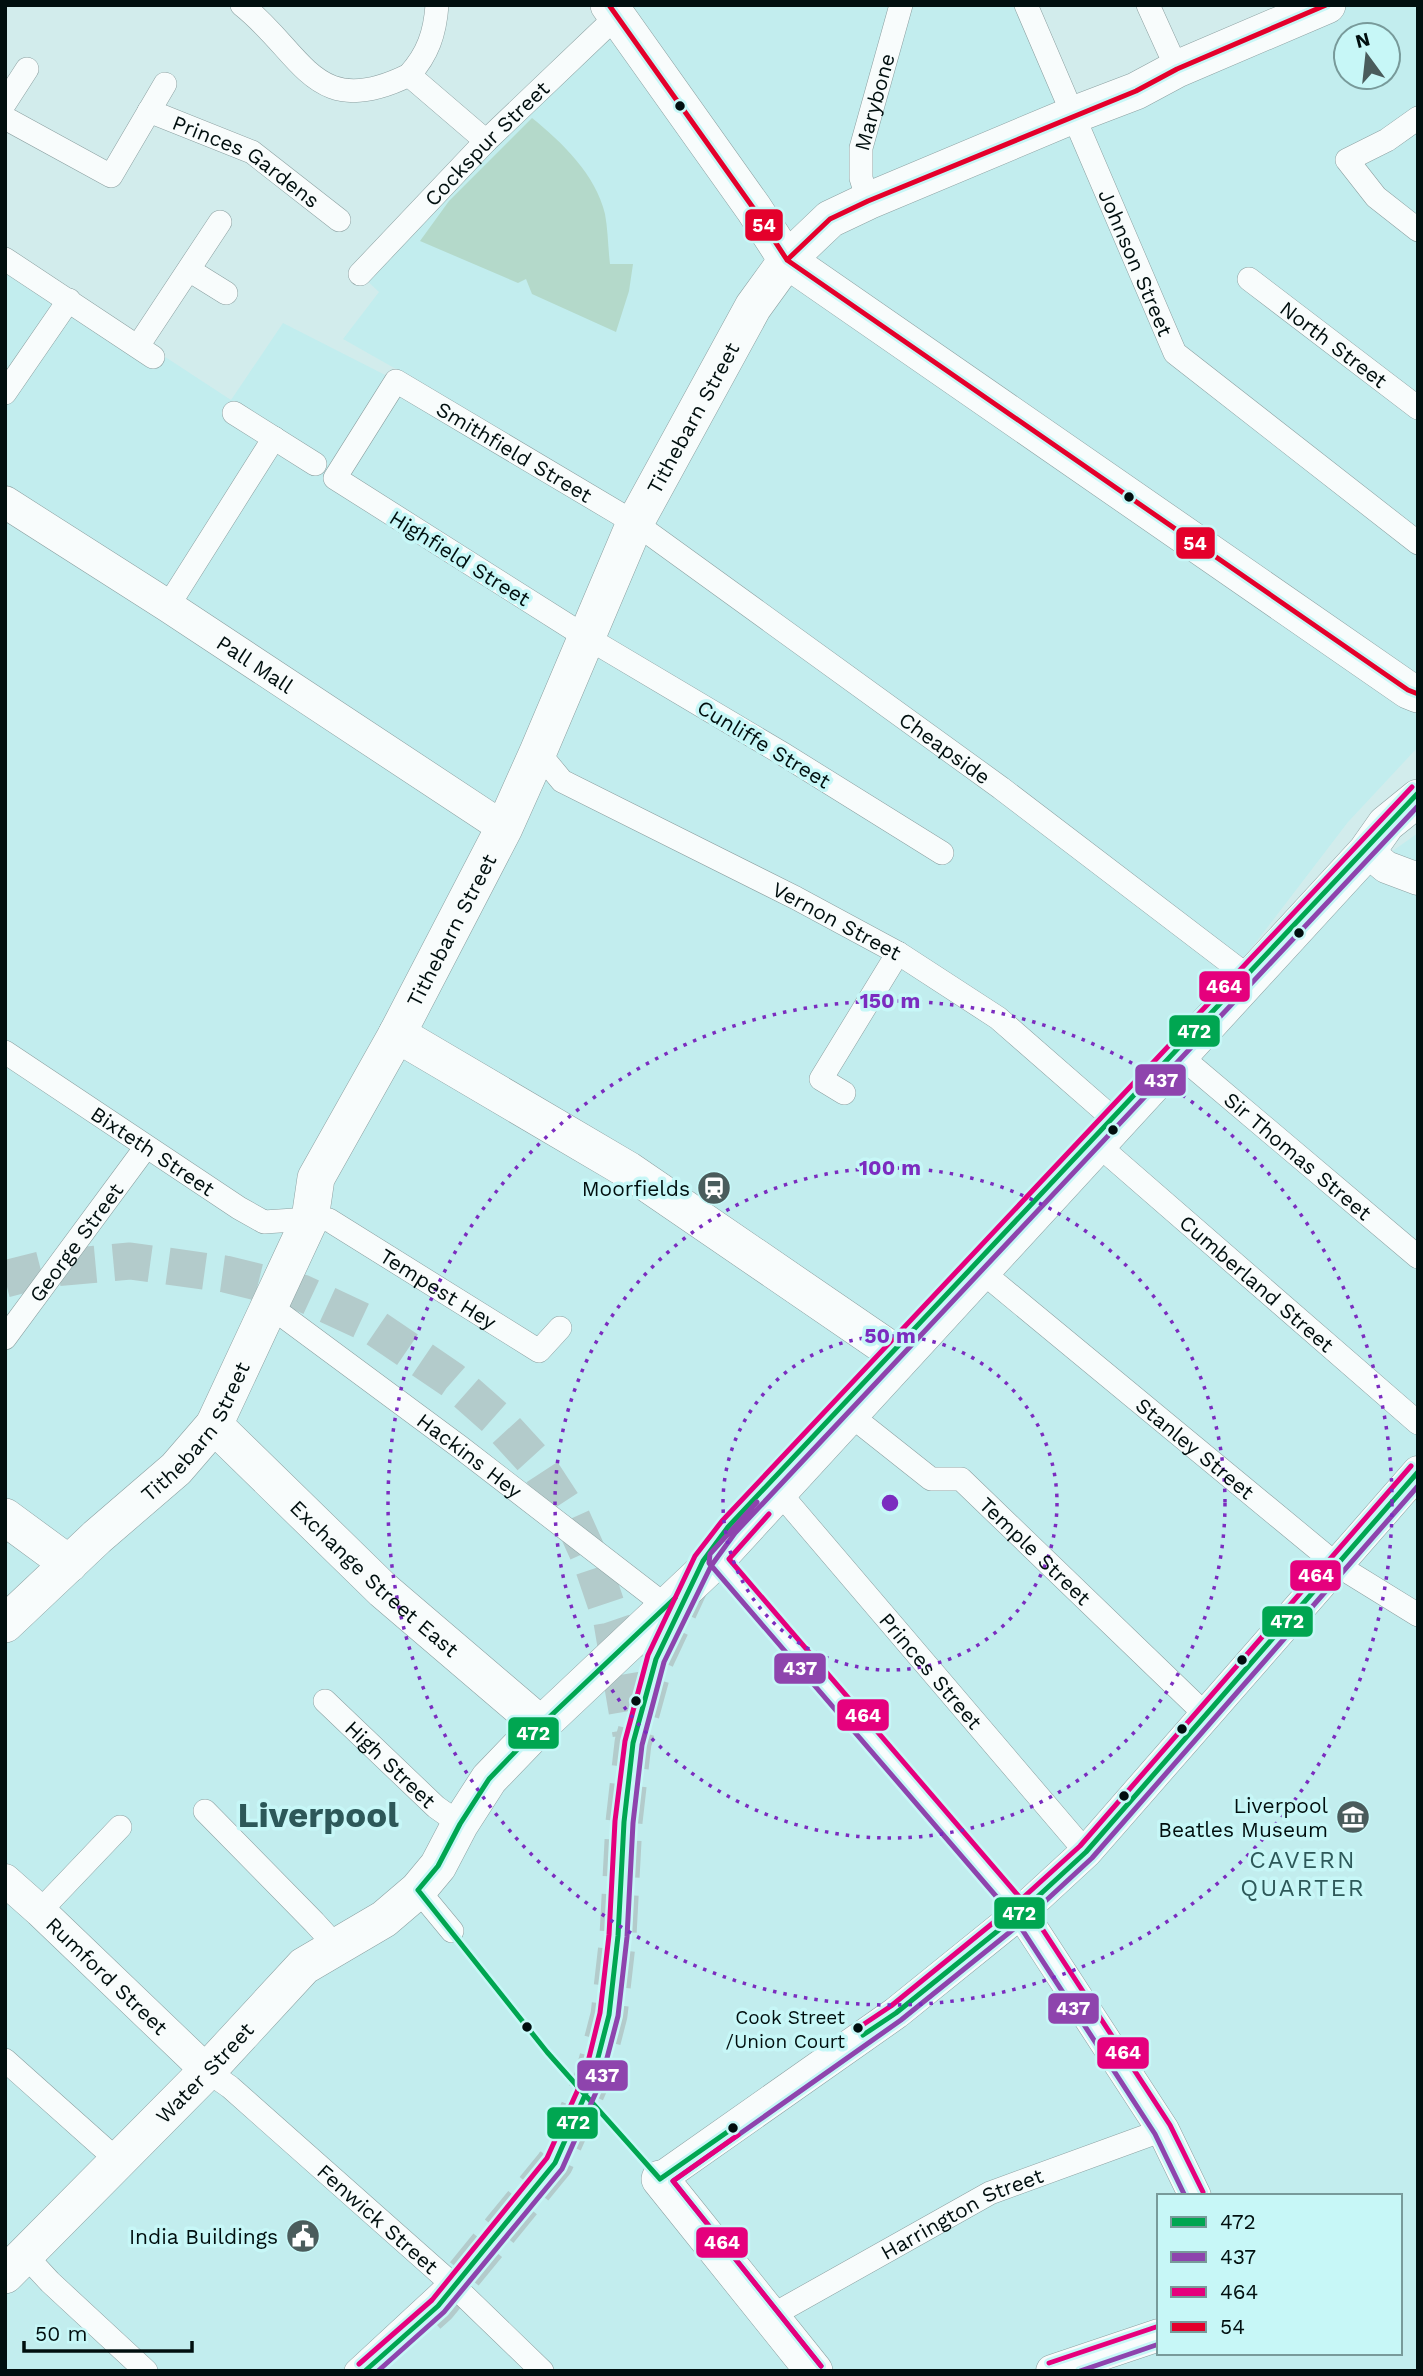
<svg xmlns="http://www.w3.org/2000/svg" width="1423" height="2376" font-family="'Work Sans',sans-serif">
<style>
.built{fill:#c2edee;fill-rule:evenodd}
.green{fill:#b4d9ca}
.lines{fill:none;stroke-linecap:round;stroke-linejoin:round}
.primary-tunnel{stroke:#b3cbcb;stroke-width:37;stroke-dasharray:37 18;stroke-linecap:butt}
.street-casing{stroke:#8ca0a1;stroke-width:24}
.secondary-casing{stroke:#8ca0a1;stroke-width:33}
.primary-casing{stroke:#8ca0a1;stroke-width:38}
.street{stroke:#f8fcfc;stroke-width:23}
.secondary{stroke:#f8fcfc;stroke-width:32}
.primary{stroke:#f8fcfc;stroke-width:37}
.bus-1-casing{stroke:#c7f7f7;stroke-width:10}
.bus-2-casing{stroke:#c7f7f7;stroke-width:10}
.bus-3-casing{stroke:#c7f7f7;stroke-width:10}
.bus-4-casing{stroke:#c7f7f7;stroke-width:10}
.bus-1{stroke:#00a651;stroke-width:5}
.bus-2{stroke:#8e44ad;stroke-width:5}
.bus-3{stroke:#e5007d;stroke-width:5}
.bus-4{stroke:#e4002b;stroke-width:5}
.ring{fill:none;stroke:#7b2cbf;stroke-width:3.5;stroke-dasharray:3.5 7}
.bus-dot{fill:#010f0f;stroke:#c7f7f7;stroke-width:2.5}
.labels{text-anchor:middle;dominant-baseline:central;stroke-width:7;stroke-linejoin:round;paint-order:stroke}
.bus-label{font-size:19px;fill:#010f0f;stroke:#c7f7f7;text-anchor:end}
.street-label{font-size:21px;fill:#010f0f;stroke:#c7f7f7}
.poi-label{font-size:21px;fill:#010f0f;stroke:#c7f7f7;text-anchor:end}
.quarter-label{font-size:24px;letter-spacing:2px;fill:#2d5859;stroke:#c7f7f7}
.town-label{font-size:35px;font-weight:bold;fill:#2d5859;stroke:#c7f7f7}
.centre{fill:#7b2cbf;stroke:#c7f7f7;stroke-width:3.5}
.ring-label{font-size:21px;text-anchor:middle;font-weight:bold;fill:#7b2cbf;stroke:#c7f7f7;stroke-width:7;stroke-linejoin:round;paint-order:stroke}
.line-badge{stroke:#c7f7f7;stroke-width:2.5}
.badge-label{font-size:19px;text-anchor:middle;font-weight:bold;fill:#fff}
</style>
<rect width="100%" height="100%" fill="#d2ecec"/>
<path class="built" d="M609 5H1026L1073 114 1326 5H1418V747L1348 822 1247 954 1418 833V2371H5V252L231 400 283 323 395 380 396 369 343 339 379 292 360 274 617 16ZM1346 35H1388V77H1346ZM1159 2196H1400V2353H1159Z"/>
<path class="green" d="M532 118C562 142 596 175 605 214 608 230 608 248 610 264H633L629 291 616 332 532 294 526 279 518 283 420 241 449 201Z"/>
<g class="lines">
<path class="primary-tunnel" d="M5 1279 44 1269 130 1261 225 1274 302 1293 371 1325 452 1380 495 1418 536 1463 572 1518 591 1560 612 1622 631 1734
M428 2315 438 2306 555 2163 593 2077 609 2015 618 1936 624 1822 633 1743 656 1659 691 1584"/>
<g class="street-casing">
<g id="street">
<path d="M242 5C304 54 314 122 409 75"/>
<path d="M437 5C435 33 428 54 409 75L486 141"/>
<path id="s1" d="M1026 5 1175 353 1418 543"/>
<path d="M1148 5 1177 69"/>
<path d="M5 103 27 69"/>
<path id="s2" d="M149 111 252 152 339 220"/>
<path d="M5 118 111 176 165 84"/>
<path d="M1418 118 1387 140 1347 160 1376 197 1418 230"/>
<path id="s3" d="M868 201 861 178V148L901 5"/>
<path d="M5 259 153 357"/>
<path d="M189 270 226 293"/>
<path id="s4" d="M360 274 486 141 617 16"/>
<path id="s5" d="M1249 279 1418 408"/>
<path d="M138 346 220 222"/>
<path d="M5 393 69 300"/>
<path d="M234 413 315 464"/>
<path d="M168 606 274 438"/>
<path id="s6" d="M538 752 562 781 796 898 898 953 998 1018 1117 1122"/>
<path id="s7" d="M942 853 783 754 586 637 335 478 396 381 635 523 1001 788 1250 978"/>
<path id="s8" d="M5 1052 239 1208 264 1222 310 1219 329 1220 539 1351 560 1328"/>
<path id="s9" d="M1179 1055 1418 1257"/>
<path d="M844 1093 821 1079 898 953"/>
<path id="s10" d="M1097 1144 1418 1423"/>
<path id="s11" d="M981 1271 1337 1565 1418 1615"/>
<path id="s12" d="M271 1307 460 1447 666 1606"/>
<path id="s13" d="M5 1338 146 1147"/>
<path id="s14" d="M849 1414 931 1479H961L1206 1715"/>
<path id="s15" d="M778 1491 1086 1852"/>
<path d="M717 1559 1021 1912"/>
<path id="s16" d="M325 1701 436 1807 460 1824"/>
<path d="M205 1811 314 1922 325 1934 331 1949"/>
<path d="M418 1890 452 1931"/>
<path d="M40 1911 120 1827"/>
<path d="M5 2060 117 2160"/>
<path id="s17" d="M207 2071 230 2087 451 2283 542 2371"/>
<path d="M25 2255 50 2282 146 2371"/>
<path id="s18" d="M771 2316 990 2193 1163 2130"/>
<path d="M356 2371 451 2283"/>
</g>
</g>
<g class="secondary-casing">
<g id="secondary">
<path id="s19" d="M5 502 168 606 504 828"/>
<path d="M1367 851 1386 867 1418 879"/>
<path id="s20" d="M5 1880 40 1911 207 2071"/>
<path d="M1021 1912 1163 2130 1195 2196"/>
<path d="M660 2179 896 2013 1021 1912 1086 1852 1418 1472"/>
<path d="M1052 2371 1159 2335"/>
</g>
</g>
<g class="primary-casing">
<g id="primary">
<path d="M609 5 754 209 787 260 1408 690 1418 694"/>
<path d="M397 1034 628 1170 901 1357"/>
<path id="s21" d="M214 1425 383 1590 541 1725"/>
<path d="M5 1517 69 1564"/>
<path id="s22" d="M5 1624 97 1537 176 1469 214 1425 310 1219 316 1178 397 1034 504 828 538 752 635 523 753 307 787 260 830 219 868 201 1073 115 1136 91 1177 69 1327 5"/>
<path d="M660 2179 814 2371"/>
<path id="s23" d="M5 2275 207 2071 304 1966 384 1919 418 1890 438 1866 460 1824 489 1779 541 1725 717 1559 1367 851 1386 824 1418 798"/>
</g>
</g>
<use href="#street" class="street"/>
<use href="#secondary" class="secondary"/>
<use href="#primary" class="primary"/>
<g class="bus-1-casing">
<path id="bus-1" d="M418 1890 438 1866 460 1824 489 1779 541 1725 675 1598
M418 1890 547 2052 660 2179
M863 2035 896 2013 1021 1912 1086 1852 1418 1472
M660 2179 733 2128
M365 2371 438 2306 555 2163 593 2077 609 2015 618 1936 624 1822 633 1743 656 1659 703 1561 728 1527 1418 793"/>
</g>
<g class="bus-2-casing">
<path id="bus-2" d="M757 1502 710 1554 709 1563 1014 1917 1155 2134 1185 2196
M821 2366 673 2181 901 2020 1026 1919 1092 1858 1418 1486
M378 2371 444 2312 562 2169 601 2081 618 2016 627 1937 633 1823 642 1745 664 1662 711 1566 735 1533 1418 806
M1080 2371 1159 2344"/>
</g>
<g class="bus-3-casing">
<path id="bus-3" d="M769 1514 729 1559 1028 1907 1170 2125 1203 2192
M858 2028 891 2006 1015 1905 1080 1846 1411 1466
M738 2135 673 2181 821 2366
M1049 2363 1156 2327
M359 2364 432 2300 547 2158 585 2074 600 2013 609 1935 615 1821 625 1741 648 1655 695 1556 722 1521 1412 787"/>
</g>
<g class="bus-4-casing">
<path id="bus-4" d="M609 5 754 209 787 260 1408 690 1418 694
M787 260 830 219 868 201 1136 91 1177 69 1326 5"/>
</g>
<use href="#bus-1" class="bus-1"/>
<use href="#bus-2" class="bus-2"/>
<use href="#bus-3" class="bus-3"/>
<use href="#bus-4" class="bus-4"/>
</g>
<g class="ring">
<circle cx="890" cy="1503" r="167"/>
<circle cx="890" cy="1503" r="335"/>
<circle cx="890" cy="1503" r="502"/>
</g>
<defs>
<g id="station-disc" transform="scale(1.75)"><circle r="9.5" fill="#4a5c5c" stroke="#c7f7f7"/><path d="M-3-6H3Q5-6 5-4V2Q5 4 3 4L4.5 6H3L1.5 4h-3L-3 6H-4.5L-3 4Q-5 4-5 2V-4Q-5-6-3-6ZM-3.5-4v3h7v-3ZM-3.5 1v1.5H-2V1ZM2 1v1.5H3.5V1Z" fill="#fff"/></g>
<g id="museum-disc" transform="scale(1.75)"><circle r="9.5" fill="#4a5c5c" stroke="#c7f7f7"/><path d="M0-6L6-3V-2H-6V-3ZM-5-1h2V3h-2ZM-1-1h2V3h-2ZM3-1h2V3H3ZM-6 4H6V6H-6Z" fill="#fff"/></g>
<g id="civic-disc" transform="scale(1.75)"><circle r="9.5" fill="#4a5c5c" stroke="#c7f7f7"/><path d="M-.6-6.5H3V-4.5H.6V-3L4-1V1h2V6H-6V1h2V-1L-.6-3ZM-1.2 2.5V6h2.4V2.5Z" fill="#fff"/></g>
</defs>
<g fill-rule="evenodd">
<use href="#station-disc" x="714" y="1188"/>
<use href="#museum-disc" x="1353" y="1817"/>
<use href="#civic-disc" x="303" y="2236"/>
</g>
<g class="bus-dot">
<circle cx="680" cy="106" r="6"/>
<circle cx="1129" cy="497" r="6"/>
<circle cx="1299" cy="933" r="6"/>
<circle cx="1113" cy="1130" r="6"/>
<circle cx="1242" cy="1660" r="6"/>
<circle cx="636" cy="1701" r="6"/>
<circle cx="1182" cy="1729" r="6"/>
<circle cx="1124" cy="1796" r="6"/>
<circle cx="527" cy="2027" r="6"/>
<circle cx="858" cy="2028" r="6"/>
<circle cx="733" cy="2128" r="6"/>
</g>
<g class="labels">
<g class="bus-label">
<text x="845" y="2017">Cook Street<tspan x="845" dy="24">/Union Court</tspan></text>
</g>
<g class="street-label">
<text stroke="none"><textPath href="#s3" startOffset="102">Marybone</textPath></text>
<text stroke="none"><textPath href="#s4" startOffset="182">Cockspur Street</textPath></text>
<text stroke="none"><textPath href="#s2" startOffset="110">Princes Gardens</textPath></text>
<text stroke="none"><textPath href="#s1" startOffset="280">Johnson Street</textPath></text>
<text stroke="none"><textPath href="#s5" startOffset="107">North Street</textPath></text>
<text stroke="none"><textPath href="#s22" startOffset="1407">Tithebarn Street</textPath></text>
<text stroke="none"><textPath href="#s7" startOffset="966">Smithfield Street</textPath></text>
<text transform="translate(460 558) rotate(32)">Highfield Street</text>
<text stroke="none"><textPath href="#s19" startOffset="298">Pall Mall</textPath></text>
<text transform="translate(764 744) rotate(31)">Cunliffe Street</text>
<text stroke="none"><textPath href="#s7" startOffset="1489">Cheapside</textPath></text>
<text stroke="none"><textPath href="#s6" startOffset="346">Vernon Street</textPath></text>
<text stroke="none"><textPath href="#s22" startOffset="840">Tithebarn Street</textPath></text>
<text stroke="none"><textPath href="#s8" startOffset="178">Bixteth Street</textPath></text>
<text stroke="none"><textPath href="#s9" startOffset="156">Sir Thomas Street</textPath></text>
<text stroke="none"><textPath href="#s13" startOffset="119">George Street</textPath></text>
<text stroke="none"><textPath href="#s10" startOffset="212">Cumberland Street</textPath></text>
<text stroke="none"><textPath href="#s8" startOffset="504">Tempest Hey</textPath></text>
<text stroke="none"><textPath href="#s22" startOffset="273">Tithebarn Street</textPath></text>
<text stroke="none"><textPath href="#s11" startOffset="278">Stanley Street</textPath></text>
<text stroke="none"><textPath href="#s12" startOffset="248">Hackins Hey</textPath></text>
<text stroke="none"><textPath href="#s14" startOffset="238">Temple Street</textPath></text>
<text stroke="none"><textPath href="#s21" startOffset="222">Exchange Street East</textPath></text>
<text stroke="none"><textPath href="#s15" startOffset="236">Princes Street</textPath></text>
<text stroke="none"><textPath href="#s16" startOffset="91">High Street</textPath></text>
<text stroke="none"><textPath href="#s20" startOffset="140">Rumford Street</textPath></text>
<text stroke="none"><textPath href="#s23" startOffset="284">Water Street</textPath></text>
<text stroke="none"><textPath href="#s18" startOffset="217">Harrington Street</textPath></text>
<text stroke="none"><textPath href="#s17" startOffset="226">Fenwick Street</textPath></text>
</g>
<g class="poi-label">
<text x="690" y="1188">Moorfields</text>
<text x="1328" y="1805">Liverpool<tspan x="1328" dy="24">Beatles Museum</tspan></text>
<text x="278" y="2236">India Buildings</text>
</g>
<g class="quarter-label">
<text x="1303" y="1860">CAVERN<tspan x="1303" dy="28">QUARTER</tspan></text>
</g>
<g class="town-label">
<text x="318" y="1815">Liverpool</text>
</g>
</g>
<circle cx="890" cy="1503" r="10" class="centre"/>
<g class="ring-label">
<text x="890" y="1008">150 m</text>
<text x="890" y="1175">100 m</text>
<text x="890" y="1343">50 m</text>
</g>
<g class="line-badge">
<rect x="744" y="208" width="40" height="34" rx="7" fill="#e4002b"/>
<rect x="1175" y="526" width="41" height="34" rx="7" fill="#e4002b"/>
<rect x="1198" y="970" width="53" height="33" rx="7" fill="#e5007d"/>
<rect x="1168" y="1014" width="53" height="34" rx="7" fill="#00a651"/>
<rect x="1134" y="1063" width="53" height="34" rx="7" fill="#8e44ad"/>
<rect x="1289" y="1559" width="53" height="33" rx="7" fill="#e5007d"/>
<rect x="1261" y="1605" width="53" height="33" rx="7" fill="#00a651"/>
<rect x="773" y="1652" width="54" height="33" rx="7" fill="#8e44ad"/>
<rect x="836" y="1698" width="54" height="34" rx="7" fill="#e5007d"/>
<rect x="507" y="1716" width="53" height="34" rx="7" fill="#00a651"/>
<rect x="993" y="1896" width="53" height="34" rx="7" fill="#00a651"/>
<rect x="1047" y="1992" width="53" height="33" rx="7" fill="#8e44ad"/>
<rect x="1096" y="2036" width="54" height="34" rx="7" fill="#e5007d"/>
<rect x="576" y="2059" width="53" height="33" rx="7" fill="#8e44ad"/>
<rect x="546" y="2106" width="53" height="34" rx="7" fill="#00a651"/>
<rect x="695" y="2226" width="54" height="33" rx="7" fill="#e5007d"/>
</g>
<g class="badge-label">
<text x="764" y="232">54</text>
<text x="1195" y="550">54</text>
<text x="1224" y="993">464</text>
<text x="1194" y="1038">472</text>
<text x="1161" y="1087">437</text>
<text x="1316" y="1582">464</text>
<text x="1287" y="1628">472</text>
<text x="800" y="1675">437</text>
<text x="863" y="1722">464</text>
<text x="533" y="1740">472</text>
<text x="1019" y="1920">472</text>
<text x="1073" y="2015">437</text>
<text x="1123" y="2059">464</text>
<text x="602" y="2082">437</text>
<text x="573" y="2129">472</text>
<text x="722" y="2249">464</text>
</g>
<rect width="1423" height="2376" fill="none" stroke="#010f0f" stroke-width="14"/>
<rect x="1157" y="2194" width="245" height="161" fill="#c7f7f7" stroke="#789a9a" stroke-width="2"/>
<rect x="1171" y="2217" width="35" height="10" fill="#00a651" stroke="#789a9a" stroke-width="2"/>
<text x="1220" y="2229" font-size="21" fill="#010f0f">472</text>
<rect x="1171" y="2252" width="35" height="10" fill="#8e44ad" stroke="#789a9a" stroke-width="2"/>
<text x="1220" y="2264" font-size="21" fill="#010f0f">437</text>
<rect x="1171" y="2287" width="35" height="10" fill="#e5007d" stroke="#789a9a" stroke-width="2"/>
<text x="1220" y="2299" font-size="21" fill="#010f0f">464</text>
<rect x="1171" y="2322" width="35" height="10" fill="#e4002b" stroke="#789a9a" stroke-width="2"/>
<text x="1220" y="2334" font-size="21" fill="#010f0f">54</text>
<g transform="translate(1367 56) rotate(345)"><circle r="33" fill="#c7f7f7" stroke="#789a9a" stroke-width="2"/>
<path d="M0-5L12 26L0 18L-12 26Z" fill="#4a5c5c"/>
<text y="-10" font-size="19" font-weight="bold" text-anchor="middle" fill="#010f0f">N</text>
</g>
<path d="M24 2341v10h168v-10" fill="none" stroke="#010f0f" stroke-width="3.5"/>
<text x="35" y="2341" font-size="21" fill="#010f0f" stroke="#c7f7f7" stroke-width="5" paint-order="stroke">50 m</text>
</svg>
